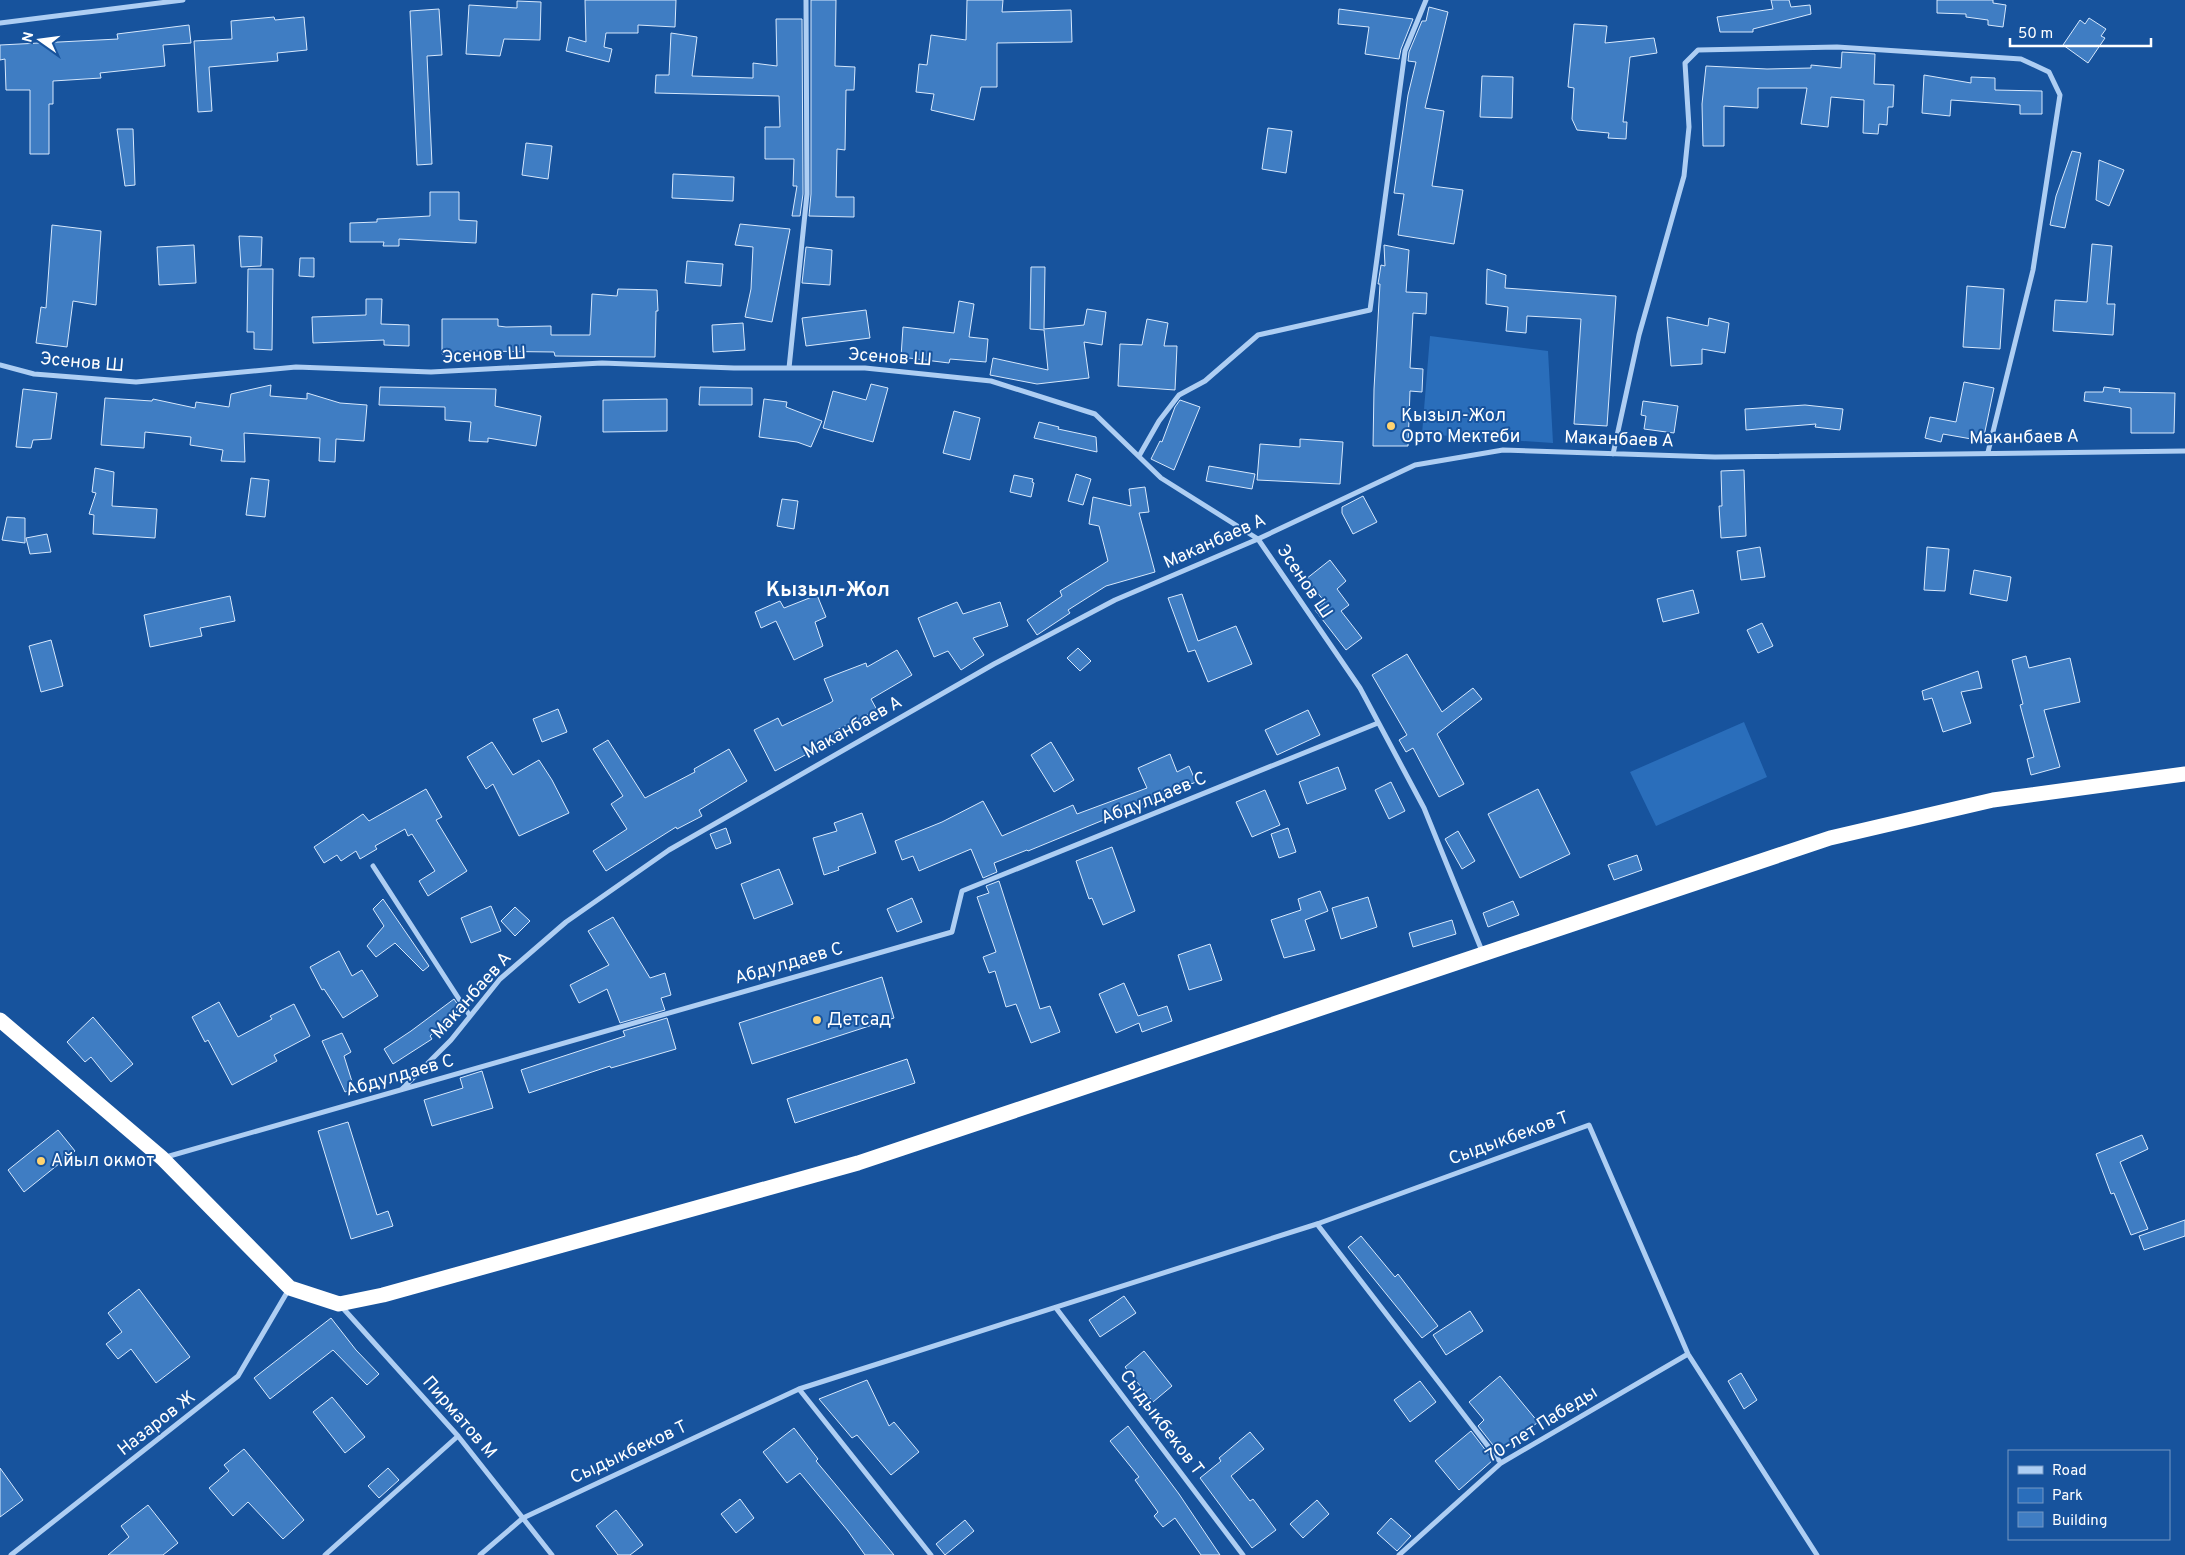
<svg xmlns="http://www.w3.org/2000/svg" width="2185" height="1555" font-family="Overpass,sans-serif">
<style>
.green{fill:#2a6ebb}
.building{fill:#3f7dc3;stroke:#d6e8fd}
.lines{fill:none;stroke-linecap:round;stroke-linejoin:round}
.street{stroke:#aecef3;stroke-width:5}
.highway{stroke:#fff;stroke-width:15}
.poi-dot{fill:#ffd370;stroke:#17539d;stroke-width:2}
.labels{text-anchor:middle;dominant-baseline:central;stroke-width:4;stroke-linejoin:round;paint-order:stroke}
.street-label{font-size:18px;fill:#fff;stroke:#17539d}
.poi-label{font-size:18px;fill:#fff;stroke:#17539d;text-anchor:start}
.quarter-label{font-size:20px;font-weight:bold;fill:#fff;stroke:#17539d}
</style>
<rect width="100%" height="100%" fill="#17539d"/>
<path class="green" d="M1430 336 1548 351 1553 443 1422 434Z
M1744 722 1767 777 1656 826 1630 772Z"/>
<path class="building" d="M585 0H676L675 27 638 25V33H606L604 47 612 49 609 62 566 51 569 37 586 42Z
M811 0H836L835 66 855 67 854 90H846L845 150 837 149 836 197H854V217L809 216 811 194Z
M967 0H1003L1002 12 1071 10 1072 42 997 43V87H981L974 120 931 110 934 94 916 92 919 64 927 65 931 35 966 40Z
M1771 0H1789L1791 7 1810 5 1811 14 1753 29V32H1720L1717 17 1773 9Z
M1937 0H1993V3L2006 5 2003 27 1988 25V20L1966 17V14L1937 13Z
M517 1 541 2 540 40 504 39 500 56 466 54 469 5 517 8Z
M1429 7 1448 12 1425 108 1444 111 1432 186 1463 190 1454 244 1398 235 1404 194 1394 193 1408 95 1416 62 1408 61 1409 52 1422 21H1426Z
M439 9 442 55 427 56 432 164 417 165 410 11Z
M1339 9 1413 19 1401 49 1399 59 1365 54 1369 27 1338 24Z
M274 17 275 20 304 17 307 50 277 53 278 61 209 67 212 111 198 112 194 41 232 39 231 21Z
M2089 18 2106 29 2101 36 2105 38 2088 63 2063 45 2080 20 2085 24Z
M776 19H802L803 194 800 216H792L797 186H793L794 159H765V127H780L779 96 655 93 656 75H669L671 33 697 37 692 76 753 78V63L777 66Z
M1574 24 1607 26 1605 43 1654 38 1657 53 1630 57 1623 122H1627L1626 139 1608 138 1609 133 1577 130 1572 119 1574 88 1568 87Z
M189 25 191 43 163 45 165 66 100 73 101 78 53 81V104H49V154H30V90H6L5 59 0 60V45L118 39 117 34Z
M1842 52 1875 54 1874 84 1894 85 1893 107H1888L1887 125 1879 124 1878 134 1863 133 1864 100 1831 97 1828 127 1801 124 1807 88H1758V108L1724 106V146H1703L1702 104 1706 66 1767 69 1811 68V65L1841 68Z
M1924 75 1971 83V77L1995 78V90L2042 91V114H2020V105L1951 100 1950 116 1922 113Z
M1482 76 1513 77 1512 118 1480 117Z
M1268 128 1292 131 1286 173 1262 169Z
M117 129H133L135 185 125 186Z
M526 143 552 146 548 179 522 175Z
M2072 151 2081 153 2065 228 2050 225 2056 196Z
M2099 160 2124 170 2109 206 2096 200Z
M673 174 734 177 733 201 672 198Z
M430 192H459V220L477 221 476 243 399 239V246H383L384 242H350V223L377 222V219L430 216Z
M740 224 790 229 772 322 745 317 751 289 753 247 735 245Z
M52 225 101 231 96 305 73 301 67 347 36 343 41 307 46 308Z
M239 236 262 237 261 266 241 267Z
M2092 244 2112 246 2107 304H2115L2113 335 2053 331 2055 300 2087 302Z
M194 245 196 283 159 285 157 247Z
M1384 245 1409 250 1406 292 1427 293 1426 314 1413 313 1410 368 1423 369 1422 392 1410 391 1408 446H1373L1374 389 1380 284H1378L1381 265 1385 266Z
M806 247 832 250 830 285 802 283Z
M300 258H314V277L299 276Z
M687 261 723 264 721 286 685 283Z
M1031 267H1045L1044 329 1084 325 1087 309 1106 312 1102 345 1084 342 1089 378 1037 384 990 375 993 358 1048 370 1044 330 1030 329Z
M248 269H273L272 350 254 349V332H247Z
M1487 269 1506 275 1505 288 1616 296 1607 426 1574 424 1581 319 1527 316 1526 333 1506 331 1508 307 1486 304Z
M1967 286 2004 289 2000 349 1963 347Z
M618 289 657 290 658 311H656L655 357 555 356 554 352 469 351V353L442 354V319H498V326L506 327 551 326V335H590L592 294 617 296Z
M366 299H382L381 324 409 325V346L384 345V340L313 343 312 317 366 315Z
M959 301 974 304 969 337 988 339 986 362 950 359 949 363 901 357 903 327 954 333Z
M866 310 870 338 806 346 802 318Z
M1667 317 1708 326 1709 318 1729 323 1725 353 1702 349V364L1671 366Z
M1147 319 1168 323 1164 346H1177L1175 390 1118 386 1120 344 1142 345Z
M743 323 745 350 713 352 712 325Z
M1964 382 1994 388 1983 441 1943 434 1941 442 1925 438 1930 417 1956 422Z
M871 384 888 388 873 442 823 428 833 391 866 400Z
M271 385 270 396 307 399V393L340 403 367 405 364 441 336 439 335 462 319 461 320 438 244 433 245 462 221 461 223 450 190 445 191 437 145 432 144 448 101 445 105 398 152 401 153 399 195 408 196 402 229 407 231 394Z
M380 387 496 389 495 406 541 416 536 446 488 438V442L469 441 471 422 445 420V407L379 405Z
M700 387 752 388V405H699Z
M2104 387 2120 389 2119 392 2175 393 2174 433H2131V408L2084 401 2085 392H2103Z
M23 389 57 393 51 439 33 440 31 448 16 447Z
M667 399V431L603 432V400Z
M764 399 787 402 786 407 822 421 811 447 797 442 759 437Z
M1180 400 1200 407 1174 470 1151 459 1160 441 1162 442 1175 407Z
M1643 401 1678 406 1674 433 1644 429 1646 416 1641 415Z
M1805 405 1843 409 1840 430 1815 427 1816 424 1746 430 1745 409Z
M954 411 980 418 970 460 943 453Z
M1039 422 1059 427 1058 429 1096 437 1097 452 1034 438Z
M1300 439 1343 442 1340 484 1257 480 1260 444 1300 447Z
M1209 466 1255 474 1252 489 1206 481Z
M95 468 114 472 112 506 157 509 155 538 93 534 94 515 89 514 96 493 92 492Z
M1744 470 1746 536 1721 538 1719 506H1722L1721 471Z
M1076 474 1091 479 1083 505 1068 501Z
M1014 475 1033 479 1032 482 1034 483 1031 497 1010 492Z
M251 478 269 480 265 517 246 515Z
M1145 487 1149 512 1139 513 1155 572 1106 586 1068 610 1070 613 1037 635 1027 620 1062 596 1060 591 1108 561 1099 526 1089 524 1093 497 1131 506 1129 489Z
M1363 496 1377 522 1353 534 1342 513V507Z
M782 499 798 501 794 529 777 526Z
M7 517 25 518V543L2 540Z
M47 534 51 552 30 554 26 538Z
M1760 547 1765 577 1741 580 1737 551Z
M1927 547 1949 549 1945 591 1924 590Z
M1330 560 1346 581 1337 589 1349 605 1341 611 1362 638 1346 650 1315 610 1325 602 1306 579Z
M1974 570 2011 577 2007 601 1970 594Z
M1693 590 1699 613 1663 622 1657 599Z
M1182 594 1198 641 1236 626 1252 664 1208 682 1195 650 1188 652 1168 598Z
M817 595 826 617 815 622 823 646 794 660 776 621 761 628 755 612 780 601 784 608Z
M230 596 235 621 200 628 202 636 150 647 144 615Z
M957 602 963 614 1000 602 1008 626 973 638 984 655 961 670 948 651 934 657 918 618Z
M1762 623 1773 646 1758 653 1747 630Z
M51 640 63 686 41 692 29 646Z
M1078 648 1091 661 1080 671 1067 658Z
M897 650 912 675 871 699 877 710 833 732 838 742 808 756 807 754 775 771 754 730 778 718 782 726 830 703 833 701 824 679 866 663 867 667Z
M1407 654 1442 712 1473 688 1482 699 1437 734 1464 784 1439 797 1413 748 1406 752 1399 740 1407 735 1372 675Z
M2026 656 2029 668 2070 658 2080 702 2044 710 2060 767 2031 775 2027 759 2034 757 2020 705 2023 704 2012 660Z
M1978 671 1982 688 1961 692 1971 723 1943 732 1932 698 1924 700 1922 691Z
M558 709 567 732 542 742 533 719Z
M1308 710 1320 735 1277 755 1265 730Z
M608 740 645 798 695 772 694 769 729 749 747 781 699 810 702 816 677 829 676 827 606 871 593 851 627 829 611 804 623 796 593 749Z
M492 742 513 775 539 760 552 780 569 813 519 836 493 784 486 789 467 757Z
M1051 742 1074 780 1054 792 1031 755Z
M1170 754 1177 772 1189 766 1196 782 1028 851 1027 850 994 863 997 872 983 878 971 849 919 871 913 856 902 860 895 841 942 822 983 801 1002 836 1073 805 1077 814 1147 788 1138 768Z
M1338 767 1346 789 1307 804 1299 782Z
M1391 782 1405 811 1389 819 1375 790Z
M426 789 442 817 436 820 467 871 428 896 419 881 435 871 412 834 408 836 405 829 375 846 377 849 360 859 356 851 341 861 337 855 324 863 314 847 363 814 369 821Z
M1538 789 1570 854 1520 878 1488 814Z
M1265 790 1280 825 1252 837 1236 802Z
M862 813 876 853 838 867 839 870 824 875 813 838 837 831 834 823Z
M726 828 731 843 716 849 710 834Z
M1288 828 1296 852 1279 858 1271 834Z
M1458 831 1475 861 1462 869 1445 839Z
M1112 847 1135 911 1103 925 1092 898 1089 899 1076 861Z
M1637 855 1642 870 1614 880 1608 865Z
M779 869 793 904 754 919 741 884Z
M999 881 1040 1009 1050 1006 1060 1032 1031 1043 1016 1004 1006 1007 995 971 989 973 983 957 996 952 977 897 989 893 986 886Z
M1320 891 1328 911 1305 920 1315 950 1284 958 1271 920 1301 910 1298 899Z
M1368 897 1377 927 1341 939 1332 908Z
M912 898 922 922 897 932 887 909Z
M383 899 429 966 423 971 395 943 376 957 367 946 384 926 373 909Z
M1513 901 1519 915 1488 927 1483 913Z
M491 906 501 931 471 943 461 918Z
M515 907 530 921 515 936 501 921Z
M613 917 650 978 665 973 671 995 661 998 665 1010 620 1023 607 989 579 1003 570 985 609 965 588 931Z
M1452 920 1456 934 1413 947 1409 933Z
M1210 944 1222 980 1189 990 1178 955Z
M339 951 352 976 362 970 378 996 343 1018 324 989 322 990 310 967Z
M882 977 894 1018 752 1064 739 1023Z
M1124 983 1138 1016 1167 1006 1172 1021 1142 1032 1139 1023 1116 1033 1099 994Z
M454 999 460 1008 430 1036 432 1039 393 1064 384 1049 411 1031Z
M219 1002 238 1037 272 1019 270 1016 294 1004 310 1036 274 1055 277 1061 232 1085 208 1040 205 1042 192 1017Z
M93 1017 133 1064 111 1082 91 1057 85 1062 67 1042Z
M667 1018 676 1049 611 1068 610 1066 529 1093 521 1070 625 1036 623 1031Z
M342 1033 351 1052 344 1056 354 1088 345 1092 322 1041Z
M907 1059 915 1083 795 1123 787 1099Z
M482 1071 493 1108 432 1126 424 1100 463 1088 460 1078Z
M348 1122 377 1215 388 1211 393 1226 351 1239 318 1131Z
M58 1130 75 1151 24 1192 8 1170Z
M2142 1135 2148 1149 2120 1162 2148 1229 2131 1235 2114 1193 2111 1194 2096 1154Z
M2185 1220V1236L2144 1250 2139 1236Z
M1361 1236 1395 1277 1398 1274 1438 1326 1422 1338 1348 1247Z
M139 1289 190 1357 156 1383 131 1349 118 1359 106 1344 122 1332 108 1313Z
M1124 1296 1136 1313 1100 1337 1089 1320Z
M1470 1311 1483 1331 1446 1355 1433 1335Z
M331 1318 356 1350 379 1374 367 1385 333 1350 270 1399 254 1378Z
M1144 1351 1172 1386 1153 1402 1125 1367Z
M1741 1373 1757 1400 1744 1409 1728 1381Z
M1500 1376 1538 1422 1500 1454 1478 1426 1484 1420 1469 1402Z
M867 1380 889 1426 894 1422 919 1452 891 1475 857 1435 852 1438 819 1399Z
M1420 1381 1436 1402 1410 1422 1394 1400Z
M332 1397 365 1437 345 1453 313 1412Z
M1128 1426 1179 1494 1220 1555H1201L1175 1518 1163 1527 1154 1516 1158 1512 1135 1480 1139 1477 1110 1441Z
M794 1428 818 1459 816 1461 894 1555H865L848 1531 800 1473 787 1483 763 1452Z
M1471 1431 1493 1460 1459 1490 1435 1461Z
M1250 1432 1264 1449 1231 1476 1250 1501 1253 1499 1276 1530 1252 1548 1200 1478 1221 1461 1219 1458Z
M244 1449 304 1520 283 1539 248 1502 233 1516 209 1488 229 1471 224 1465Z
M0 1468 23 1500 0 1517Z
M388 1468 399 1480 379 1498 368 1486Z
M740 1499 754 1518 736 1533 721 1514Z
M1317 1500 1329 1514 1303 1538 1290 1524Z
M148 1505 178 1543 163 1555H108L129 1537 121 1526Z
M616 1510 643 1545 630 1555H618L596 1526Z
M1391 1518 1411 1536 1397 1551 1377 1533Z
M965 1520 974 1531 945 1555 936 1544Z"/>
<g class="lines">
<path class="street" d="M0 23 183 0
M0 365 34 374 136 382 296 367 431 372 602 363 734 368H865L991 381 1095 414 1161 478 1258 539 1360 688 1424 808 1482 951
M789 368 807 194 806 0
M1613 454 1639 335 1684 176 1689 127 1685 63 1698 50 1837 47 2021 59 2049 72 2060 95 2033 270 1988 452
M1139 456 1159 421 1179 395 1205 381 1258 335 1370 310 1405 51 1426 0
M373 866 470 1016
M402 1089 451 1040 500 979 566 922 669 850 994 664 1115 600 1258 539 1415 465 1503 450 1715 457 2185 451
M166 1157 952 932 962 891 1378 723
M1317 1224 1501 1463
M341 1306 458 1436 552 1555
M1056 1308 1243 1555
M799 1389 931 1555
M11 1555 238 1376 289 1289
M325 1555 458 1436
M480 1555 523 1518 799 1389 1317 1224 1589 1125 1688 1354 1817 1555
M1399 1555 1501 1463 1688 1354"/>
<path class="highway" d="M0 1020 162 1158 290 1288 339 1304 383 1295 858 1163 1830 838 1993 800 2185 774"/>
</g>
<g class="poi-dot">
<circle cx="1391" cy="426" r="5"/>
<circle cx="817" cy="1020" r="5"/>
<circle cx="41" cy="1161" r="5"/>
</g>
<g class="labels">
<g class="street-label">
<text transform="translate(484 356) rotate(-3)">Эсенов Ш</text>
<text transform="translate(890 358) rotate(4)">Эсенов Ш</text>
<text transform="translate(82 363) rotate(5)">Эсенов Ш</text>
<text transform="translate(2024 438) rotate(-1)">Маканбаев А</text>
<text transform="translate(1619 440) rotate(2)">Маканбаев А</text>
<text transform="translate(1215 542) rotate(-24)">Маканбаев А</text>
<text transform="translate(1304 582) rotate(56)">Эсенов Ш</text>
<text transform="translate(853 728) rotate(-29)">Маканбаев А</text>
<text transform="translate(1154 799) rotate(-22)">Абдулдаев С</text>
<text transform="translate(789 964) rotate(-16)">Абдулдаев С</text>
<text transform="translate(472 996) rotate(-48)">Маканбаев А</text>
<text transform="translate(400 1076) rotate(-16)">Абдулдаев С</text>
<text transform="translate(1509 1139) rotate(-20)">Сыдыкбеков Т</text>
<text transform="translate(459 1418) rotate(49)">Пирматов М</text>
<text transform="translate(1161 1423) rotate(53)">Сыдыкбеков Т</text>
<text transform="translate(157 1424) rotate(-38)">Назаров Ж</text>
<text transform="translate(1542 1425) rotate(-32)">70-лет Пабеды</text>
<text transform="translate(629 1453) rotate(-25)">Сыдыкбеков Т</text>
</g>
<g class="poi-label">
<text x="1401" y="416">Кызыл-Жол<tspan x="1401" dy="21">Орто Мектеби</tspan></text>
<text x="827" y="1020">Детсад</text>
<text x="51" y="1161">Айыл окмот</text>
</g>
<g class="quarter-label">
<text x="828" y="591">Кызыл-Жол</text>
</g>
</g>
<rect x="2008" y="1450" width="162" height="90" fill="#17539d" stroke="#7498c4"/>
<rect x="2018" y="1466" width="25" height="8" fill="#aecef3" stroke="#7498c4"/>
<text x="2052" y="1475" font-size="15" fill="#ffffff">Road</text>
<rect x="2018" y="1488" width="25" height="15" fill="#2a6ebb" stroke="#7498c4"/>
<text x="2052" y="1500" font-size="15" fill="#ffffff">Park</text>
<rect x="2018" y="1512" width="25" height="15" fill="#3f7dc3" stroke="#7498c4"/>
<text x="2052" y="1525" font-size="15" fill="#ffffff">Building</text>
<g transform="translate(40 40) rotate(284)" stroke="#17539d" stroke-width="4" paint-order="stroke">
<path d="M0-4L9 19L0 12L-9 19Z" fill="#ffffff"/>
<text y="-8" font-size="14" font-weight="bold" text-anchor="middle" fill="#ffffff">N</text>
</g>
<path d="M2010 38v8h141v-8" fill="none" stroke="#ffffff" stroke-width="2.5"/>
<text x="2018" y="38" font-size="15" fill="#ffffff" stroke="#17539d" stroke-width="4" paint-order="stroke">50 m</text>
</svg>
